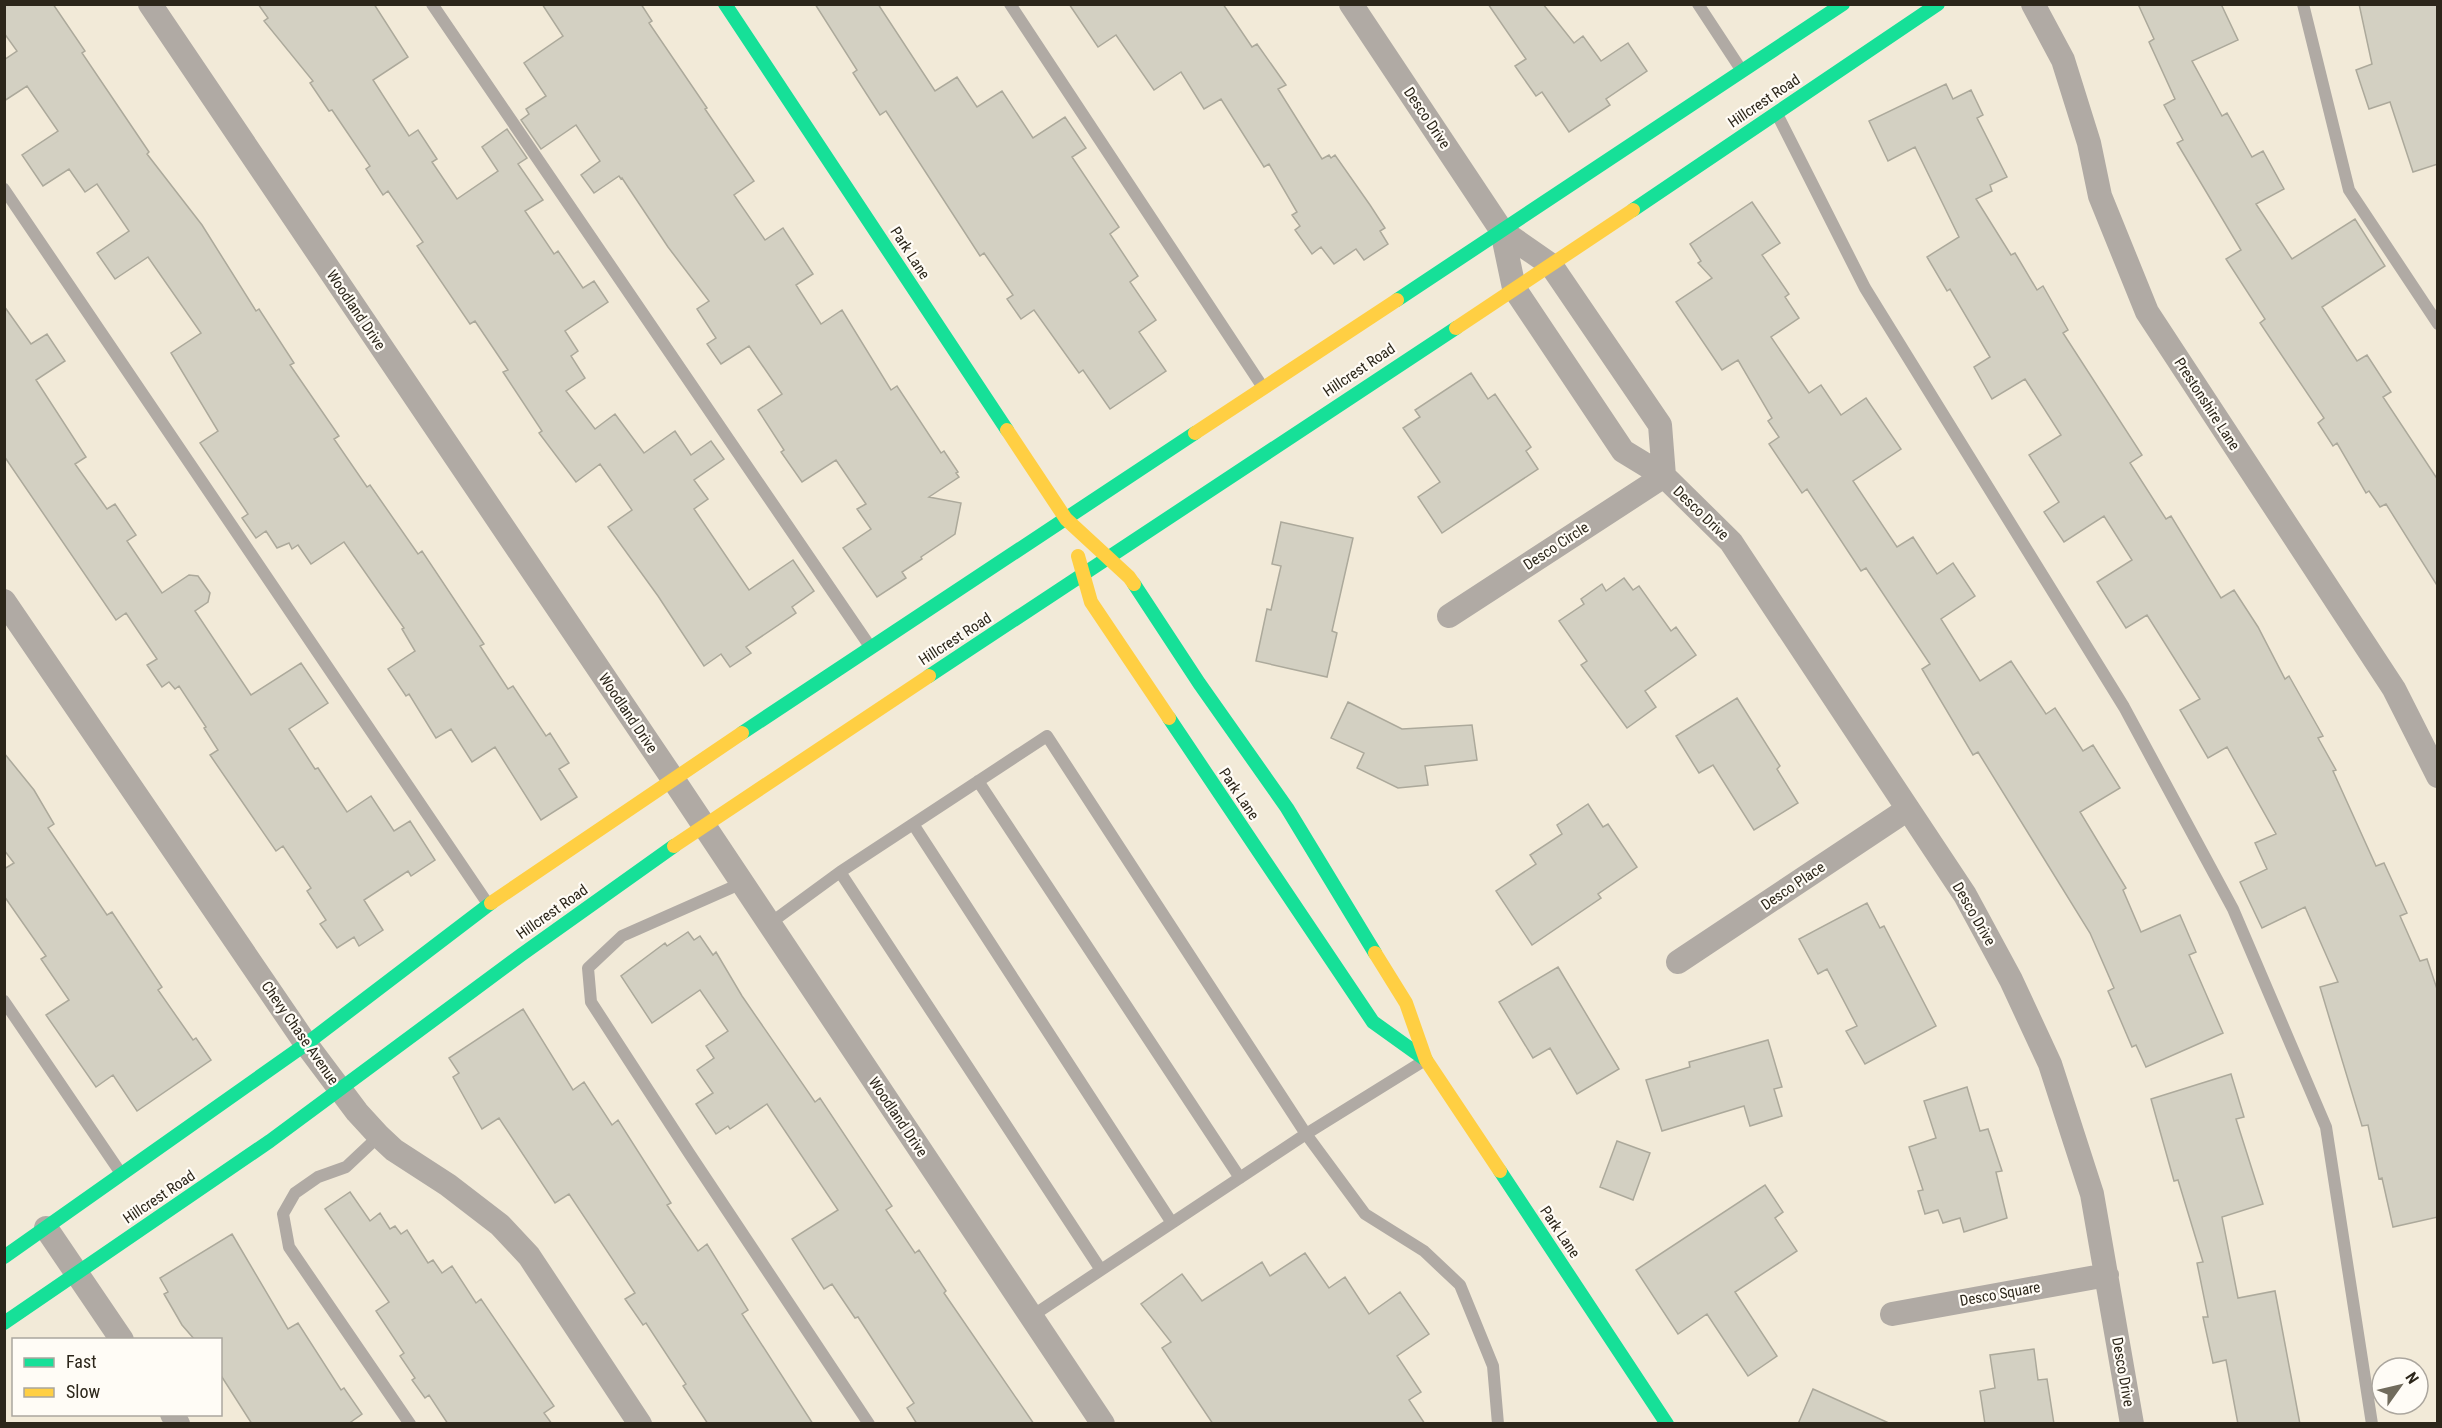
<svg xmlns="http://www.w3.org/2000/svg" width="2442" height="1428" font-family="'Roboto Condensed',sans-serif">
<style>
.building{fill:#d3d0c2;stroke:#aca99b;stroke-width:1.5}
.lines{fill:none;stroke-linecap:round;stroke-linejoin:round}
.lane{stroke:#b0aaa4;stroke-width:12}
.street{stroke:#b0aaa4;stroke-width:24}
.fast{stroke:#16e098;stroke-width:14}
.slow{stroke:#ffcf43;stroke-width:14}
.labels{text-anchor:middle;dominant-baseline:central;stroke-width:4.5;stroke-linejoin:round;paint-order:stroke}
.street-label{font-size:15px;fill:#2c261a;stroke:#fffcf6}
</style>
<rect width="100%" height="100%" fill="#f2ead8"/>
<path class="building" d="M4 4H53L85 51 82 53 149 152 147 154 202 225 256 311 259 309 294 363 290 365 339 436 334 439 367 487 370 485 418 554 422 551 484 644 480 646 508 689 513 686 546 736 550 733 569 763 559 769 577 797 541 820 495 747 472 762 451 729 436 738 409 694 406 696 388 669 415 651 402 629 404 628 344 542 311 564 298 545 292 549 289 543 277 548 266 531 256 538 242 518 248 514 200 443 218 431 171 353 201 333 148 257 115 279 97 253 129 231 97 184 85 192 69 169 43 186 22 155 58 131 27 86 4 101V60L17 51 4 33Z
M258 4H374L408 57 373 80 409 136 418 130 437 159 432 162 457 199 498 171 482 147 507 129 527 158 518 164 543 200 525 211 554 254 558 251 583 288 594 281 608 302 565 331 578 351 571 356 585 378 566 391 595 429 615 414 644 453 675 431 691 455 711 441 724 459 694 480 708 499 694 509 749 590 793 560 814 591 792 607 796 613 746 647 751 653 730 667 721 654 704 666 658 596 608 527 632 510 600 464 576 482 539 433 542 431 503 372 508 370 475 321 470 324 417 246 423 242 388 191 383 195 366 169 370 166 332 110 329 111 310 83 313 81 264 21 268 18Z
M542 4H641L652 21 649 23 707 108 705 109 754 181 734 195 765 240 783 228 813 274 796 285 821 324 842 310 891 390 897 386 941 453 944 451 958 472 956 473 959 477 929 497 961 503 955 534 921 557 922 559 902 572 906 578 877 597 843 548 871 529 857 509 866 504 836 460 802 482 781 452 784 450 758 410 782 394 749 346 721 364 707 344 716 338 697 309 709 301 668 247 622 178 621 179 619 176 594 193 581 175 600 161 576 125 541 149 521 120 529 114 526 109 546 96 524 63 563 36Z
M815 4H878L935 91 957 77 977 107 1002 91 1033 138 1065 117 1086 148 1072 157 1119 227 1110 234 1138 276 1130 282 1156 320 1139 332 1166 371 1110 409 1083 370 1079 373 1034 310 1021 319 1007 299 1013 295 984 253 980 256 886 111 880 115 853 73 857 70Z
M1069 4H1223L1252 47 1257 44 1286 85 1278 89 1322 159 1329 155 1331 158 1335 155 1370 205 1385 228 1380 231 1388 244 1364 260 1356 249 1334 264 1321 247 1312 254 1295 230 1300 226 1292 215 1297 212 1269 164 1264 167 1221 99 1204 109 1181 72 1154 90 1116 35 1098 47Z
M1488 4H1543L1574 43 1583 36 1601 61 1628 43 1647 71 1606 99 1610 105 1569 132 1542 92 1536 96 1515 66 1526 59Z
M2138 4H2221L2238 40 2192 61 2222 116 2227 113 2252 157 2263 151 2284 189 2256 204 2292 259 2355 219 2385 266 2322 307 2357 361 2367 355 2391 392 2383 397 2438 480V587L2386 504 2380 507 2369 491 2366 493 2337 443 2333 446 2318 423 2324 418 2260 323 2265 319 2226 259 2241 250 2177 143 2183 140 2164 105 2175 99 2149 42 2154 39Z
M2359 4H2438V164L2413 172 2390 102 2369 109 2356 70 2372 64Z
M1946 84 1953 99 1971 90 1983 115 1977 118 2007 177 1990 185 1992 191 1976 199 2011 255 2015 253 2037 290 2043 286 2068 330 2063 333 2142 455 2130 463 2166 519 2171 516 2221 598 2234 590 2258 627 2285 679 2289 676 2323 736 2318 738 2336 770 2333 771 2376 866 2384 863 2407 913 2400 916 2420 961 2427 959 2438 992V1217L2393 1227 2382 1178 2379 1179 2368 1125 2362 1126 2320 987 2338 982 2305 907 2262 928 2240 882 2267 869 2255 843 2276 834 2227 747 2208 758 2180 710 2200 699 2147 615 2126 628 2097 582 2132 560 2104 516 2064 542 2044 512 2059 502 2029 455 2061 435 2025 379 1992 399 1974 367 1990 357 1950 289 1947 291 1927 257 1959 237 1915 147 1888 161 1869 121Z
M1752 202 1780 243 1762 255 1789 294 1785 297 1799 318 1771 337 1809 393 1821 385 1841 415 1866 398 1901 449 1853 481 1897 547 1913 537 1937 574 1953 563 1975 596 1941 619 1980 681 2011 661 2046 714 2055 708 2083 751 2093 745 2120 788 2080 812 2126 888 2123 890 2141 932 2180 915 2196 952 2189 955 2223 1033 2146 1067 2136 1045 2132 1047 2108 991 2114 988 2090 933 1978 752 1973 755 1922 669 1930 664 1866 568 1861 571 1807 489 1802 493 1769 444 1779 437 1768 421 1772 418 1738 360 1722 370 1676 302 1712 278 1698 263 1701 261 1690 244Z
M4 306 31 344 47 334 65 361 36 380 86 457 75 464 107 509 115 504 136 535 127 541 162 593 189 575 198 576 210 593 208 602 195 611 251 695 301 663 328 703 289 729 315 769 318 768 347 812 371 796 394 831 410 821 435 860 411 876 408 871 364 900 383 930 359 946 354 937 337 948 320 924 326 920 307 891 311 888 283 846 276 851 210 755 218 750 204 728 206 727 179 686 175 689 169 682 162 687 147 665 157 659 126 613 116 620 4 456Z
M1471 373 1488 399 1495 394 1531 447 1526 451 1538 469 1442 533 1418 497 1440 482 1403 428 1420 417 1415 410Z
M1281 522 1353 538 1332 631 1337 633 1327 677 1256 661 1267 609 1271 610 1281 566 1272 564Z
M1624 578 1633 590 1639 586 1671 631 1676 627 1696 655 1645 691 1656 707 1627 728 1581 665 1587 661 1559 621 1584 604 1581 599 1602 584 1606 591Z
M1737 698 1780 766 1777 769 1798 803 1754 830 1713 765 1699 773 1676 736Z
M1348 702 1402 729 1472 725 1477 760 1425 766 1428 785 1398 788 1357 768 1364 753 1331 738Z
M4 753 34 790 54 824 48 828 107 915 112 912 162 987 158 990 193 1040 196 1038 211 1060 137 1111 113 1075 96 1087 46 1015 69 1000 41 959 46 956 4 896V869L14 863 4 850Z
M1588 804 1603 827 1608 824 1637 867 1598 894 1601 898 1532 945 1496 891 1536 864 1530 855 1562 834 1557 825Z
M1867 903 1880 928 1884 926 1936 1026 1865 1064 1846 1031 1857 1026 1827 969 1818 974 1799 939Z
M688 932 694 940 700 936 713 955 716 952 742 996 815 1102 820 1098 892 1206 886 1210 915 1253 919 1250 946 1291 944 1293 1034 1424H917L907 1408 914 1403 858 1317 855 1318 832 1284 824 1289 792 1239 838 1210 767 1104 730 1129 728 1126 716 1134 696 1104 713 1093 697 1070 714 1058 706 1046 728 1031 700 990 652 1023 621 976 665 943 667 946Z
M1558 967 1619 1069 1577 1094 1550 1048 1533 1058 1499 1002Z
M523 1009 573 1090 584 1082 612 1125 618 1120 671 1203 667 1205 698 1251 707 1244 748 1310 742 1314 813 1424H708L683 1386 686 1384 646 1323 643 1325 625 1299 635 1293 569 1194 555 1203 499 1118 482 1129 453 1077 459 1073 449 1058Z
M1768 1040 1782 1087 1774 1089 1782 1116 1750 1126 1744 1106 1662 1131 1646 1080 1690 1067 1689 1062Z
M2231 1074 2244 1117 2236 1119 2263 1204 2222 1217 2238 1298 2275 1291 2300 1424H2238L2226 1360 2213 1363 2203 1317H2208L2197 1263 2203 1262 2178 1180 2174 1181 2151 1099Z
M1967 1087 1980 1131 1988 1129 2002 1171 1996 1172 2007 1218 1964 1232 1960 1218 1943 1223 1938 1210 1925 1214 1918 1191 1923 1190 1909 1147 1936 1138 1924 1101Z
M1617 1141 1650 1153 1633 1200 1600 1187Z
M1765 1185 1783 1212 1775 1218 1797 1251 1735 1292 1777 1356 1748 1376 1707 1314 1678 1334 1636 1270Z
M350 1192 370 1221 380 1213 390 1229 395 1226 401 1234 407 1230 428 1263 433 1260 442 1273 452 1266 476 1303 481 1299 554 1406 544 1413 552 1424H448L429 1395 425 1398 412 1380 415 1378 400 1356 404 1353 376 1311 389 1302 325 1209Z
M232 1234 288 1329 298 1323 341 1390 344 1388 362 1414 348 1424H252L220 1374V1340H195L182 1325 164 1294 168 1292 160 1278Z
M1305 1253 1329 1288 1345 1277 1369 1314 1400 1292 1429 1334 1397 1356 1421 1392 1409 1400 1425 1424H1213L1162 1348 1171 1342 1141 1304 1182 1274 1202 1301 1262 1262 1270 1276Z
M2034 1349 2038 1380 2047 1379 2054 1424H1985L1980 1391 1995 1388 1990 1355Z
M1813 1389 1891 1424H1798Z"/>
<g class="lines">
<path class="lane" d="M432 4 871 648
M1010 4 1262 386
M1698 4 1742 71
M2303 4 2349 190 2438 324
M1777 114 1865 288 2124 707 2233 909 2326 1127 2372 1424
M4 189 488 904
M1047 736 1306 1134 1101 1270 840 872Z
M978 781 1240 1178
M913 824 1172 1223
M742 883 622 936 588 968 591 1002 689 1153 869 1424
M769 924 840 872
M4 1001 120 1172
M1422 1062 1306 1134 1365 1214 1424 1251 1460 1285 1493 1366 1498 1424
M379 1136 346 1167 318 1177 295 1193 283 1214 289 1247 410 1424
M1032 1316 1101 1270"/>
<path class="street" d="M150 4 673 779 1103 1424
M1351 4 1502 231 1514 288 1623 451 1664 476 1731 542 1965 895 2011 980 2050 1064 2092 1194 2132 1424
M2033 4 2063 60 2089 143 2100 196 2147 312 2394 689 2438 776
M1502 231 1551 265 1660 425 1664 476
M4 601 306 1044 357 1112 379 1136 394 1150 448 1185 500 1225 529 1256 640 1424
M1449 616 1664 476
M1678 962 1908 809
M46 1228 122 1340
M1892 1314 2107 1275
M172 1414 178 1424"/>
<path class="fast" d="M725 4 1007 430
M1633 210 1938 4
M1397 300 1843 4
M1134 584 1199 683 1287 808 1375 953
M929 676 1456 328
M1169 718 1373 1022 1426 1060
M742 733 1195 433
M1500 1171 1667 1424
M4 1257 306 1044 491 903
M4 1323 270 1141 521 955 674 846"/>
<path class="slow" d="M1456 328 1633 210
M1007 430 1066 519 1129 577 1134 584
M1195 433 1397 300
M1078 556 1091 602 1169 718
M674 846 929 676
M491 903 742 733
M1375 953 1406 1003 1426 1060 1500 1171"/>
</g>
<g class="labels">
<g class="street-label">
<text transform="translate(1764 101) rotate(-34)">Hillcrest Road</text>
<text transform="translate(1427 118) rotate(56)">Desco Drive</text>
<text transform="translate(910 253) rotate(57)">Park Lane</text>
<text transform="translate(356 310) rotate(56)">Woodland Drive</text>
<text transform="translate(1359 370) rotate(-34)">Hillcrest Road</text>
<text transform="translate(2207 404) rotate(57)">Prestonshire Lane</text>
<text transform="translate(1701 513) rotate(44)">Desco Drive</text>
<text transform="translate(1556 546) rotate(-33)">Desco Circle</text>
<text transform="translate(955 639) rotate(-33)">Hillcrest Road</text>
<text transform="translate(628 713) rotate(56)">Woodland Drive</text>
<text transform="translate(1239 794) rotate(56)">Park Lane</text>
<text transform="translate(1793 886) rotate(-34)">Desco Place</text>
<text transform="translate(552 912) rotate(-35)">Hillcrest Road</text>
<text transform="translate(1974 914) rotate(60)">Desco Drive</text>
<text transform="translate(300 1033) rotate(55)">Chevy Chase Avenue</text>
<text transform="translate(898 1117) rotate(56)">Woodland Drive</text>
<text transform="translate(159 1197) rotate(-34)">Hillcrest Road</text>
<text transform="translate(1560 1232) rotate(56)">Park Lane</text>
<text transform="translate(2000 1294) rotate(-10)">Desco Square</text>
<text transform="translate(2123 1372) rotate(80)">Desco Drive</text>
</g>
</g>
<rect width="2442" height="1428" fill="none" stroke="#2c261a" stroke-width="12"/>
<rect x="12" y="1338" width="210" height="78" fill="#fffcf6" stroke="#aba69e" stroke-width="1.5"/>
<rect x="24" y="1358" width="30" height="9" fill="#16e098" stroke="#aba69e" stroke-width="1.5"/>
<text x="66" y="1368" font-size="18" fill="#2c261a">Fast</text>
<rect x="24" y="1388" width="30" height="9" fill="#ffcf43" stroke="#aba69e" stroke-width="1.5"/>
<text x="66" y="1398" font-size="18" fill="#2c261a">Slow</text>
<g transform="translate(2400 1386) rotate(56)"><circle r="28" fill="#fffcf6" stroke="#aba69e" stroke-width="1.5"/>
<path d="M0-4.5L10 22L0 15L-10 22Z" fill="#716b5c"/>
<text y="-9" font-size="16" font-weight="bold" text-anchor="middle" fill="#2c261a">N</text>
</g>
</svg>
